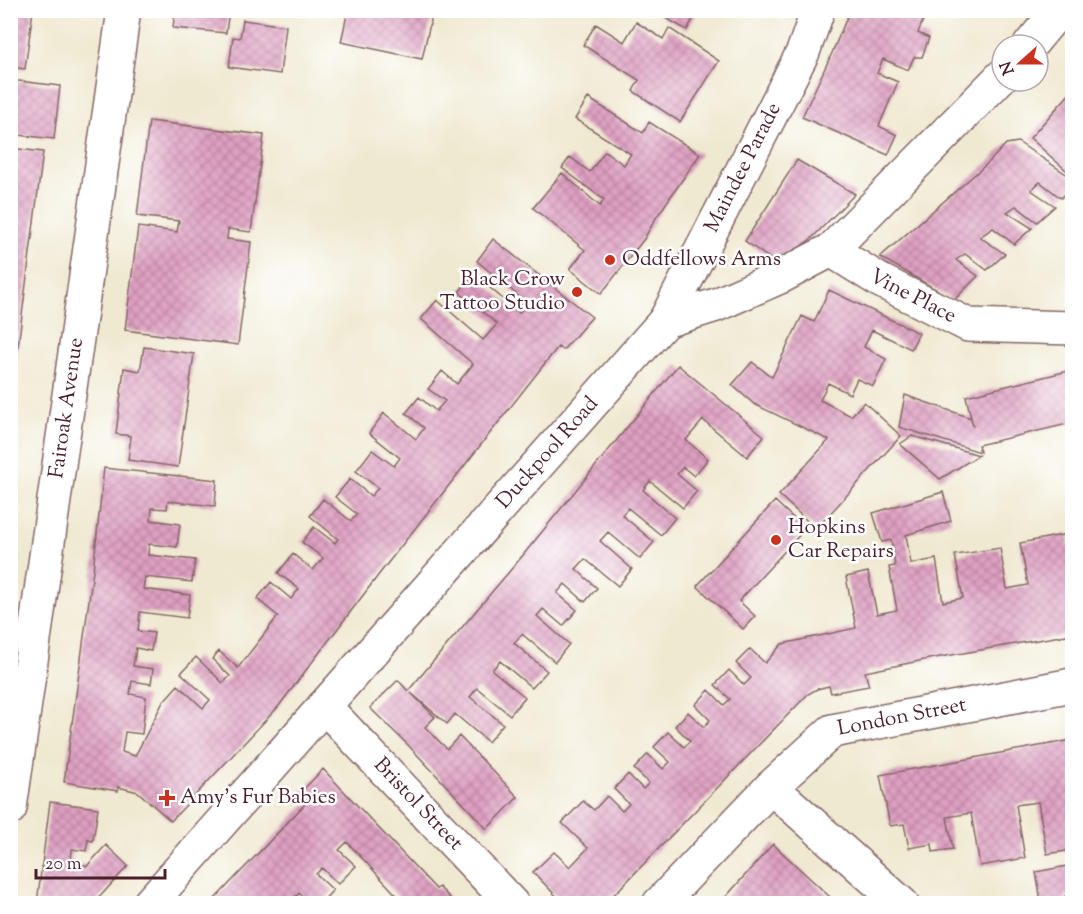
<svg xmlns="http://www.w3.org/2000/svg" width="1083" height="914" font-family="'Sorts Mill Goudy',serif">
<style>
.building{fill:url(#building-cross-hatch)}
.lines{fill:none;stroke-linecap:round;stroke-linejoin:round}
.minor-casing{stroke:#846665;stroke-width:36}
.tertiary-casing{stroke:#846665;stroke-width:36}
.minor{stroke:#fff;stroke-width:33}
.tertiary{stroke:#fff;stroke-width:33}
.poi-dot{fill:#c8321e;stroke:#fff;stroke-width:2}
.labels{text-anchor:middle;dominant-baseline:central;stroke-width:5;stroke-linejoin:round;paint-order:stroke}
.street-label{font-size:21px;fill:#4a1f2b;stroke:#fff}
.poi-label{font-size:21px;fill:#4a1f2b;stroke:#fff;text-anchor:start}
</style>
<defs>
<pattern id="building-cross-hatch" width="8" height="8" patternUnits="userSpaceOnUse" patternTransform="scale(1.5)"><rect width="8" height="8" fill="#dfa0c2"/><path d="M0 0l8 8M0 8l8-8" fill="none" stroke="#b7829e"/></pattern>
</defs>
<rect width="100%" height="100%" fill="#fff"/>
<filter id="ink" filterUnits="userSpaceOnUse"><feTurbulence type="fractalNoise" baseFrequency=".0167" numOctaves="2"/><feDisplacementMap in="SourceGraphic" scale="12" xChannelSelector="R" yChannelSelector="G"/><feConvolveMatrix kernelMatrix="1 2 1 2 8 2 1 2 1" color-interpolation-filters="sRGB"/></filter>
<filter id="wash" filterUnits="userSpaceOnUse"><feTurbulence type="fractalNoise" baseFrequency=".008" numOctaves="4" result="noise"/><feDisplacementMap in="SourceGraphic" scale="24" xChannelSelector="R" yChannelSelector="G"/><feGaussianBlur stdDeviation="1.35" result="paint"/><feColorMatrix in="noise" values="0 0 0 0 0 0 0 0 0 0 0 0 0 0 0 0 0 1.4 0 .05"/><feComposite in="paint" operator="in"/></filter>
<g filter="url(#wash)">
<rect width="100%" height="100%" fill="#f0e9d1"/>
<g id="blocks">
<path class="building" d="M10 10H33L25 69 10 67Z
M175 10H229L226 33 173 28Z
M348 10H433L422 59 341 42Z
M651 10H698L687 30Z
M850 10H927L918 33 929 38 922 57H914L908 70 883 59 877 73 898 82 879 126 897 135 888 155 802 117 832 53Z
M243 20 286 26 280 74 229 67 233 37 240 38Z
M636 22 663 39 669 28 719 61 680 122 633 91 639 80 583 45 596 24 624 42Z
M10 80 60 86 54 139 10 134Z
M1072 91V165L1067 171 1030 138Z
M588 98 643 133 649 122 700 154 656 218 644 239 601 294 570 269 585 250 533 208 562 173 600 206 604 200 562 168 570 157 590 172 605 151 624 165 631 154 575 119Z
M149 121 264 135 251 232 228 229 227 239 251 242 238 345 125 330 138 227 177 232 179 221 137 216Z
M1018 142 1072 178V187L1061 198 1040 182 1031 190 1055 206 1037 222 1016 206 1007 212 1032 228 1014 244 993 228 980 237 1005 254 987 270 965 254 956 260 978 276 954 300 880 257 989 162 1006 144Z
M10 148 43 152 12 393H10Z
M797 160 855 194 812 238 777 264 745 241Z
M493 239 592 317 563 350 558 347 542 367 380 573 278 707 171 821 138 792 118 787V791L64 782 93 571 104 468 217 480 215 506 168 501 167 509 152 508 151 520 180 524 177 547 149 544 148 555 195 560 192 582 145 577 143 589 190 595 187 618 140 612 138 631 154 633 151 651 136 648 133 666 153 669 151 684 132 681 130 694 146 697 142 734 125 732 122 752 135 756 163 702 178 685 203 708 210 700 181 673 196 657 223 683 230 676 212 659 219 651 238 668 278 616 257 599 271 582 291 599 299 589 278 573 293 554 313 570 323 558 302 542 314 527 335 543 338 539 310 516 323 499 351 521 357 514 335 497 350 479 371 496 378 488 356 471 372 450 394 466 400 458 369 433 384 413 416 439 424 428 406 413 419 397 436 411 445 401 428 389 442 371 457 384 473 364 421 319 437 300 483 340 497 324 459 292 474 274 519 313 527 303 477 261Z
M829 290 919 333 911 349 872 330 864 347 886 359 873 386 857 379 850 394 828 383 820 400 851 416 864 402 901 436 816 529 779 495 829 440 754 404 732 385 752 362 772 377 802 316 814 322Z
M144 347 194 354 178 467 128 460 131 436 116 434 124 368 140 371Z
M678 365 764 436 747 457 703 420 686 440 708 459 694 476 683 467 677 474 697 491 683 508 650 481 643 490 675 518 661 535 628 508 622 515 654 542 640 559 608 532 600 541 632 569 618 586 585 559 576 569 597 588 585 602 565 584 557 593 577 610 563 626 543 609 537 616 569 644 555 662 522 634 514 643 547 671 532 688 500 661 492 670 525 697 510 715 477 688 470 697 503 724 488 742 455 714 447 724 411 693 435 717 425 727 447 749 459 736 518 797 487 829 408 745 370 708 398 680 408 691 519 560Z
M1072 370V423L978 445 980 452 899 427 905 395 971 418 973 427 966 396Z
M912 436 979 455 940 479 900 444Z
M943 492 951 521 906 535 911 564 936 559 943 602 963 598 955 555 1000 548 1007 589 1028 585 1020 543 1068 534 1072 564V634L929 659 865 672 869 686 831 693 829 686 817 689 808 694 606 903H563L533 872 554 852 570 867 588 848 562 823 583 801 594 810 607 796 622 811 629 804 614 789 628 774 643 789 649 783 634 769 648 754 663 769 670 762 654 747 668 732 684 747 690 741 675 726 688 712 704 727 710 720 695 705 709 690 724 705 730 699 715 685 729 670 744 685 751 678 736 663 750 649 765 663 782 644 856 628 846 577 868 572 877 614 897 610 889 567 895 566 891 540 882 542 873 513Z
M775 501 805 529 739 601 755 616 743 629 697 586Z
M1072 740V850L1047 854 1038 802 1016 805 1025 858 980 866 971 813 947 817 953 849 933 852 932 844 909 848 904 824 890 826 880 775Z
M323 769 436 889 439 887 455 903H404L347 842 339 850 356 866 338 884 322 868 316 874 333 890 321 903H310L299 893 293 900 296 903H211L306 803 298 795Z
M50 802 98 808 93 841 88 840 86 851 72 849 71 860 87 866 106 845 128 866 94 903H37Z
M773 844 830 897 836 903H765L759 898 754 903H729L724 899Z
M1072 865V895L1065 896 1067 903H1033V902L1041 901 1036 872Z"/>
</g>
</g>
<g filter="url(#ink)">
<use href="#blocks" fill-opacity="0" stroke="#846665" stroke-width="1.5"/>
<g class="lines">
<g class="minor-casing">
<g id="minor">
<path id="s1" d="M831 250 879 280 968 325 1072 328"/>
<path id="s2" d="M324 706 512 904"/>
<path d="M771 787 902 904"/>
<path id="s3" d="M10 808 124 10"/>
<path id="s4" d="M659 904 771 787 832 731 1072 685"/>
</g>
</g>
<g class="tertiary-casing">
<g id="tertiary">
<path d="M1030 45 1059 10"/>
<path id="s5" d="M665 321 803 52 818 10"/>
<path id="s6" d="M149 904 665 321 716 305 782 276 831 250 1002 76"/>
</g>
</g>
<use href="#minor" class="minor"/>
<use href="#tertiary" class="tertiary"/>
</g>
</g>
<g class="poi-dot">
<circle cx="610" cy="260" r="6"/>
<circle cx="577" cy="292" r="6"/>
<circle cx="776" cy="540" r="6"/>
<path d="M164 789h6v6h6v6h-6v6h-6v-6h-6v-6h6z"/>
</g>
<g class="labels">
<g class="street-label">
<text stroke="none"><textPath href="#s5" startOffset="172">Maindee Parade</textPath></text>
<text stroke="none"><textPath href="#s1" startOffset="94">Vine Place</textPath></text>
<text stroke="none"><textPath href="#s3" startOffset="404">Fairoak Avenue</textPath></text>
<text stroke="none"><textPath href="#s6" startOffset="602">Duckpool Road</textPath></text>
<text stroke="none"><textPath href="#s4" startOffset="316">London Street</textPath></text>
<text stroke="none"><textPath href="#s2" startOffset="136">Bristol Street</textPath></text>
</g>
<g class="poi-label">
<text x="622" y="260">Oddfellows Arms</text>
<text x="565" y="280" text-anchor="end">Black Crow<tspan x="565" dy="24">Tattoo Studio</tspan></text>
<text x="788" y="528">Hopkins<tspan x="788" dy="24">Car Repairs</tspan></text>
<text x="180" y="798">Amy’s Fur Babies</text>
</g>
</g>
<rect width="1083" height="914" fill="none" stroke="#fff" stroke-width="36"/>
<g transform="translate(1020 63) rotate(249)"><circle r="28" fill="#ffffff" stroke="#b7a5aa" stroke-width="1.5"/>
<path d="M0-4.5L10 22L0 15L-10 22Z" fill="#c8321e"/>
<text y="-9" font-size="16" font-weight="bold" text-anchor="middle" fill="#4a1f2b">N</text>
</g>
<path d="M36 869v9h129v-9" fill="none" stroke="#4a1f2b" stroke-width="3"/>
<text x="45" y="869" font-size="18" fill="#4a1f2b" stroke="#ffffff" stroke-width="4.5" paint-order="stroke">20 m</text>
</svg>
